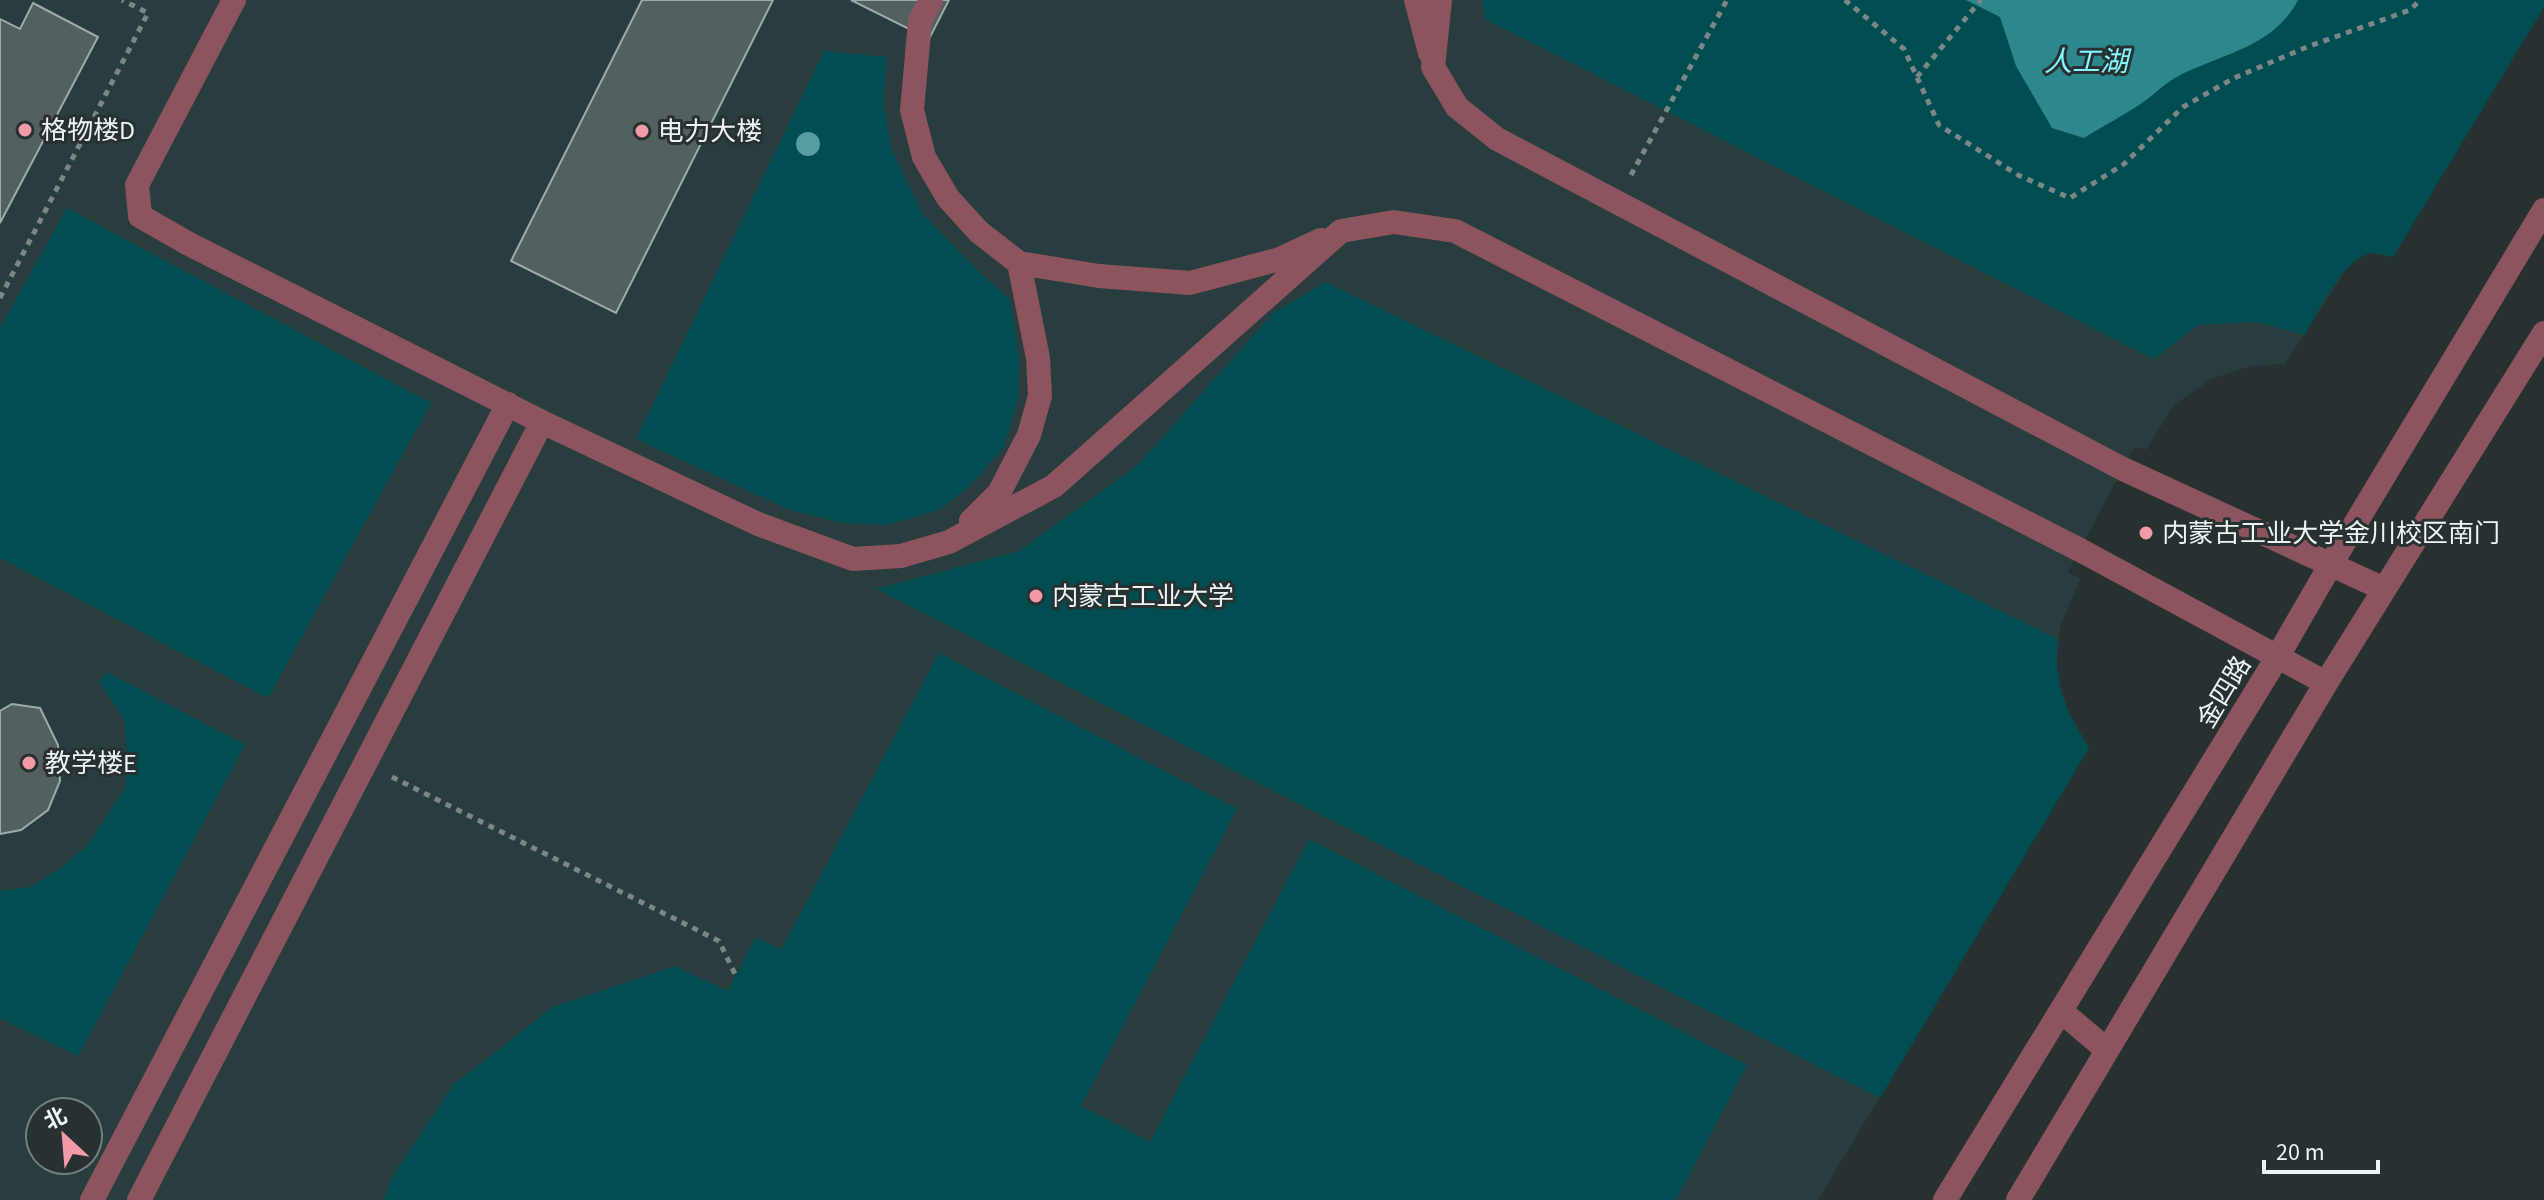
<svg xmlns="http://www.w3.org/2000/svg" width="2544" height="1200" font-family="'Source Sans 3','Noto Sans SC',sans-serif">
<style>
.built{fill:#293d3e;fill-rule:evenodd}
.green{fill:#004e52}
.water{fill:#2d888d}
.building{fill:#546060;stroke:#9daaaa;stroke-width:2}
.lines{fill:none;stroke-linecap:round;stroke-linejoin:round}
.path{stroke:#7d8687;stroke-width:5;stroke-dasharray:6 6;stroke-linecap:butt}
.minor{stroke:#8c555e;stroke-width:24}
.tree{fill:#569ca1}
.poi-dot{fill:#f39aa9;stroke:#273132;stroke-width:3}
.labels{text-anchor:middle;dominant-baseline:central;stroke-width:6;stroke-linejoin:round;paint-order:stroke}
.poi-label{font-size:26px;fill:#edf4f4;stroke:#273132;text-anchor:start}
.street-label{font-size:26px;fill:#edf4f4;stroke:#273132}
.water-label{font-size:28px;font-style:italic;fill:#81f7fe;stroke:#273132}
</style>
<rect width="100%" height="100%" fill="#273132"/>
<path class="built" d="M0 0H2544V7L2393 257 2372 253 2360 257 2346 269 2285 364 2251 366 2211 379 2174 405 2146 450 2134 447 2068 572 2080 579 2060 627 2056 670 2066 707 2089 748 1818 1200H0ZM40 1112H88V1160H40Z"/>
<path class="green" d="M1483 0H2544V7L2393 257C2387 256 2379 253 2374 253 2345 253 2318 313 2305 335L2257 322 2198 325 2154 359 1485 19Z
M824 51 887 57 883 101 892 150 922 213 980 273 1010 299 1019 359 1018 398 1004 447 969 487 939 510 886 525 843 523 790 510 636 439Z
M67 208 431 403 268 698 0 558V328Z
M1326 282 2058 639C2052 679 2067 714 2089 748L1880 1098 876 589 1019 551 1138 465 1273 313Z
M939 653 1237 809 1081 1106 1150 1142 1309 839 1747 1065 1676 1200H384L391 1179 453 1085 553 1007 675 966 727 991 756 937 781 950Z
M107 672 245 745 78 1056 0 1018V891L30 887 58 870 87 846 125 788 127 765 125 721 99 681Z"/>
<path class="water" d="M1966 0H2298C2274 46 2225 53 2182 74 2167 81 2155 94 2142 103 2123 116 2103 126 2084 138L2052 128 2016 66 2000 17Z"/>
<path class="building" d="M642 0H773L616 313 511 261Z
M851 0H949L929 39Z
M33 3 98 37 0 223V19L20 29Z
M12 704 40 708 58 745 60 781 48 810 21 830 0 834V711Z"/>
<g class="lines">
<path class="path" d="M1845 0 1904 49 1939 125 2018 175 2070 198 2124 164 2183 107 2234 78 2307 47 2410 10 2420 0
M1917 77 1981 0
M1631 175 1727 0
M0 298 148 13 122 0
M392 777 719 941 736 976"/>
<path class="minor" d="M234 0 137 185 140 216 189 244 542 422 758 524 853 559 901 556 949 542 1054 486 1341 231 1394 222 1455 231 2080 550 2326 683
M931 0 920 21 912 110 924 157 948 198 979 232 1019 263 1038 358 1040 396 1029 435 999 493 971 521
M1416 0 1430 53
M1440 0 1433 67 1457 107 1497 139 2123 469 2384 589
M1019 263 1099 276 1190 283 1280 259 1321 240
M2062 1012 2107 1050
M92 1200 508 404
M139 1200 542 422
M1945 1200 2278 656 2331 564 2544 210
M2018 1200 2326 683 2544 333"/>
</g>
<circle class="tree" cx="808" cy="144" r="12"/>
<g class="poi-dot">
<circle cx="25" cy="130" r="8"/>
<circle cx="642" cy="131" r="8"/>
<circle cx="2146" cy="533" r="8"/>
<circle cx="1036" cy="596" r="8"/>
<circle cx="29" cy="763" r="8"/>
</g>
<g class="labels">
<g class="poi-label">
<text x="41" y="130">格物楼D</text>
<text x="658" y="131">电力大楼</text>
<text x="2162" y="533">内蒙古工业大学金川校区南门</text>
<text x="1052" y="596">内蒙古工业大学</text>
<text x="45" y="763">教学楼E</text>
</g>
<g class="street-label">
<text transform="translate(2224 692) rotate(-59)">金四路</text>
</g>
<g class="water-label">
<text x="2086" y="62">人工湖</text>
</g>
</g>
<g transform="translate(64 1136) rotate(334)"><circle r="38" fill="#273132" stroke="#767f80" stroke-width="2"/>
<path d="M0-6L14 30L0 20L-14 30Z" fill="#f39aa9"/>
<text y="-12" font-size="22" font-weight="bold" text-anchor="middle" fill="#edf4f4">北</text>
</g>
<path d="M2264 1160v12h114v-12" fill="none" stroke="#edf4f4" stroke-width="4"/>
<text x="2276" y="1160" font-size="24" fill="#edf4f4" stroke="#273132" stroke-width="6" paint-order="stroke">20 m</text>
</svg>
